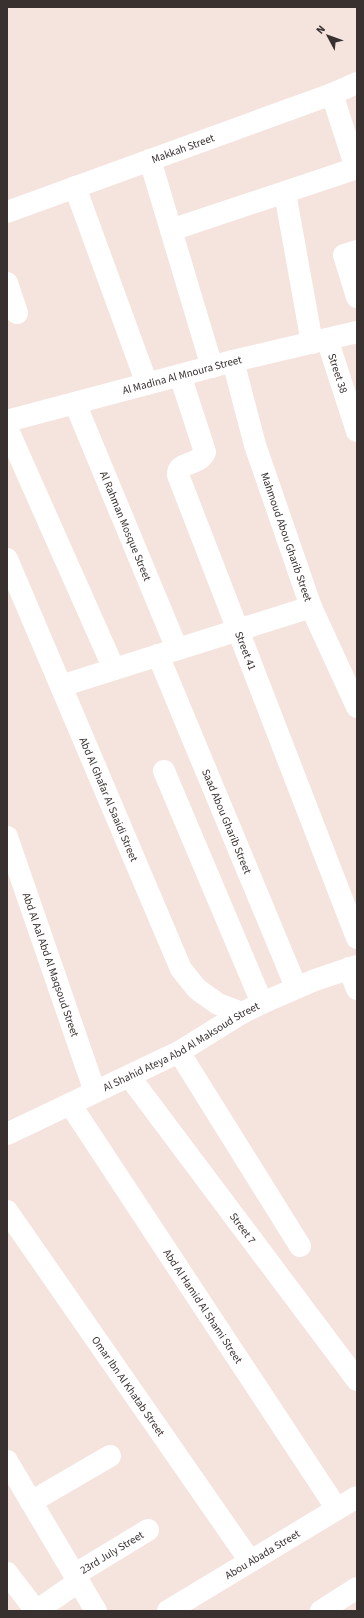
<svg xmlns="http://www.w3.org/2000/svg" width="364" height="1618" font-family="'Source Sans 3',sans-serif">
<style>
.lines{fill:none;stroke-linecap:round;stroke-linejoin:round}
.minor{stroke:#fff;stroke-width:22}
.labels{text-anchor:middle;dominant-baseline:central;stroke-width:3;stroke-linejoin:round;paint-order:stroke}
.street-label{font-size:11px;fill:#38312f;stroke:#f5e3de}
</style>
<rect width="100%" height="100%" fill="#f5e3de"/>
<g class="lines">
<g class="minor">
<path d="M332 94 356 168"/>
<path d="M150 160 212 367"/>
<path d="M75 187 147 384"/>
<path d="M285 193 312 343"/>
<path id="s1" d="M7 212 332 94 357 83"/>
<path d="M171 230 357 168"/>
<path d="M357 251 344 255 357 297"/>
<path d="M7 283 17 313"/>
<path id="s2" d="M327 339 357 431"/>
<path id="s3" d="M233 361 255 445 311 607 357 707"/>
<path id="s4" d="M180 375 205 452C198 467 177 461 178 475L357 938"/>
<path id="s5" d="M75 403 177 649"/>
<path id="s6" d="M7 421 233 361 357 332"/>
<path d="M7 428 114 669"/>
<path id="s7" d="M7 559 181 969 197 989 218 1004 242 1013"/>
<path id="s8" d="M158 655 296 987"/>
<path d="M61 686 311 607"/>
<path d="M164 771 262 1003"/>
<path id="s9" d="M7 837 95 1092"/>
<path d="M349 968 357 989"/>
<path d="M179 1052 300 1246"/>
<path id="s10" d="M129 1076 357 1380"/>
<path id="s11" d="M70 1104 337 1509"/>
<path id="s12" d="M7 1134 179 1052 242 1013 262 1003 315 980 357 966"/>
<path id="s13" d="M7 1211 250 1561"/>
<path d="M7 1461 96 1611"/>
<path d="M31 1502 110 1456"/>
<path d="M7 1573 36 1611"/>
<path id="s14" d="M74 1575 148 1530"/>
<path d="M36 1611 78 1582"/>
<path id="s15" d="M168 1611 357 1497"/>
<path d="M321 1611 357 1588"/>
</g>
</g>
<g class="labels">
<g class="street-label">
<text stroke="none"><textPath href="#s1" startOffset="187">Makkah Street</textPath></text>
<text stroke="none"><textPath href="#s2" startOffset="36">Street 38</textPath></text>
<text stroke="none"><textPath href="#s6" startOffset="181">Al Madina Al Mnoura Street</textPath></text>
<text stroke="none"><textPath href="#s5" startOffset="133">Al Rahman Mosque Street</textPath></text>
<text stroke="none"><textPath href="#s3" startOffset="184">Mahmoud Abou Gharib Street</textPath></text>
<text stroke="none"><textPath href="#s4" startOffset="307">Street 41</textPath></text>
<text stroke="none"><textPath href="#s7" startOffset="261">Abd Al Ghafar Al Saaidi Street</textPath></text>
<text stroke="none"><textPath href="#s8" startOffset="180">Saad Abou Gharib Street</textPath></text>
<text stroke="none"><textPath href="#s9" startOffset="135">Abd Al Aal Abd Al Maqsoud Street</textPath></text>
<text stroke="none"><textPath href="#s12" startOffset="195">Al Shahid Ateya Abd Al Maksoud Street</textPath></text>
<text stroke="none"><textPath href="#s10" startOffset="190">Street 7</textPath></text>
<text stroke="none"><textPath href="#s11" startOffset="242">Abd Al Hamid Al Shami Street</textPath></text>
<text stroke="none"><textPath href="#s13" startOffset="213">Omar Ibn Al Khatab Street</textPath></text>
<text stroke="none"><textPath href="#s14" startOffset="44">23rd July Street</textPath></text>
<text stroke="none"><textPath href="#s15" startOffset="110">Abou Abada Street</textPath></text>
</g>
</g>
<rect width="364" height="1618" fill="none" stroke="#38312f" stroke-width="16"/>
<g transform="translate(328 36) rotate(311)" stroke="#f5e3de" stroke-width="3" paint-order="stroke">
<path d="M0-3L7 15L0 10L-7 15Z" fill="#38312f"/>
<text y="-6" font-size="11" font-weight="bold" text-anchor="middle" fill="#38312f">N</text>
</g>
</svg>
